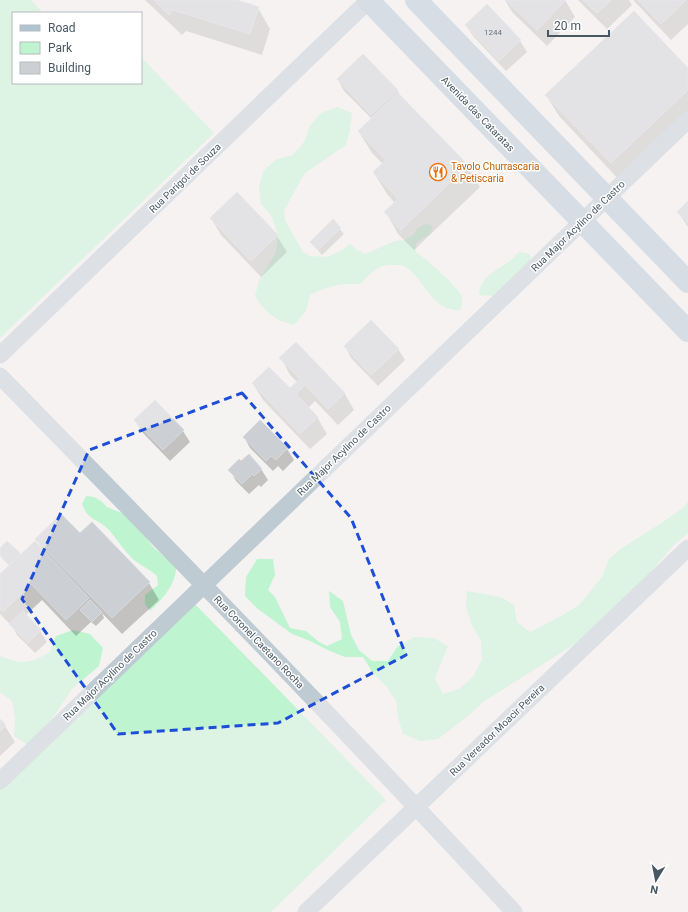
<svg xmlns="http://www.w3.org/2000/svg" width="688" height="912" font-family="Roboto,sans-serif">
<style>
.green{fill:#bff4d0}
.shadow{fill:#0003}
.building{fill:#ccd0d5;stroke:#d6d9de}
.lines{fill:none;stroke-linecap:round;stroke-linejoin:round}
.minor{stroke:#bfcbd2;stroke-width:17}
.primary{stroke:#b0c4d2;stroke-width:22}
.marked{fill:none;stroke:#1d4ed8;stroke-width:3;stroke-dasharray:8 5;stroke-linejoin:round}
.labels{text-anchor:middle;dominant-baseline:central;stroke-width:3;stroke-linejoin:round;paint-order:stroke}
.number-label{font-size:8px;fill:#69757f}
.street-label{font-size:10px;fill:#485762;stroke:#fff}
.food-label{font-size:10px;fill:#c56008;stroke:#fff;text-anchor:start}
</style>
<rect width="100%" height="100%" fill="#f5f2f2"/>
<path class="green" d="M0 0H31L43 13H13V83H141V57L214 133 0 338Z
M337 107 352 113 350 129 346 145 304 174 284 211 285 220 303 252 310 256 328 257 344 249 350 244 357 250 365 254 395 241 405 240 413 235 418 228 425 224 433 226 430 234 416 243V252C424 257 458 287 461 295 463 301 462 305 460 310 431 311 426 281 406 267 403 265 398 265 394 265 379 263 369 274 361 284 338 283 330 286 310 295L306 311 294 325C273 319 267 314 255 296L259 280 276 252 278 235 272 217 261 204 259 186 264 170 277 159 293 155 304 142 310 126 321 113Z
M519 252 527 253 531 256 530 261 508 282 492 296C487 295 484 296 479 295 480 277 497 270 510 261 513 259 515 255 519 252Z
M86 496 94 497 101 501 107 507 124 514 143 534 154 548 176 566C177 583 162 600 150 611L145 604V595L158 585 157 576C150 569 141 566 134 560 124 551 117 539 108 529 97 518 88 521 82 504Z
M688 501V533L674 545 641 583 578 642 483 702 468 716 438 739 420 741 403 734 398 718 396 701 386 686 373 673 363 657H345L330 651 310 641 292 634 258 609 245 596 246 577 257 559H273L275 575 268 590 275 597 290 628 306 631 319 642 327 646 342 639 340 622 330 607 329 591 343 601 351 635 359 650 372 661H388L397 647 414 637 434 638 448 646 441 663 435 679 443 694 459 689 473 677 482 659 481 641 472 625 466 607 467 591 500 597 514 605 517 622 530 632 563 615 579 605 602 577 609 559 622 548 666 520 684 507Z
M193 602 386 800 271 912H0V789Z
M73 630 90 634 103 648 99 666 72 689 52 719 28 745 14 736 15 718 12 701 0 692V656C23 665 29 664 50 652L56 636Z"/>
<path class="shadow" d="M145 0H233L258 8 270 29 262 55 186 31 182 35Z
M505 0H565L575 17 547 46 512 12Z
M578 0H629L632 5 607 29Z
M633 0H688V24L671 40Z
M466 25 520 41 527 52 506 71 473 36Z
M688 69V123L623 184 559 116 546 95Z
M338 80 397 90 402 98 467 166 480 187 414 250 398 234 386 212 395 203 387 194 374 173 383 164 372 153 359 132 372 119 344 91Z
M688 203V227L678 212Z
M211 218 277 236 287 252 261 277 221 235Z
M333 221 344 234 322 255 311 242Z
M296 344 345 394 354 410 338 425 315 401 308 408 317 417 327 434 310 449 263 400 253 384 290 390 298 383 290 375 281 358Z
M345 346 398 349 405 360 378 386 351 358Z
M155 402 183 431 190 442 170 461 142 432 135 421Z
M260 421 287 449 294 460 283 471 278 466 273 471 250 448 244 437Z
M261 469 268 480 261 487 259 485 249 494 236 481 230 470Z
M92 523 149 583 159 600 122 634 102 613 104 618 96 626 91 622 76 636 42 600 26 615 40 631 47 642 35 653 17 635 12 626 0 614V576L10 566 1 557 0 550 19 554 21 556 43 550 36 539 80 535Z
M0 720 5 726 15 742 0 756Z"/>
<path class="building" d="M154 0H237L259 7 250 34 173 10 169 15Z
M506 0H566L537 30Z
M583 0H611L597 13Z
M638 0H686L661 24Z
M487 4 521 40 499 61 465 25Z
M634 11 688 68V90L611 163 545 95Z
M363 54 398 90 371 115 337 79Z
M398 93 468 165 401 230 384 212 398 199 373 172 386 160 358 131Z
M237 192 278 235 251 261 210 218Z
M688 201V223L677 212Z
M333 219 341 228 318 250 310 242Z
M371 320 399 349 371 375 344 346Z
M296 342 345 393 328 409 305 385 296 394 318 417 300 434 252 383 269 367 290 388 300 379 279 358Z
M155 400 184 430 163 450 134 420Z
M260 420 288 448 276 460 271 456 266 461 243 437Z
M249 454 262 469 254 476 252 474 242 484 228 470 239 459 241 461Z
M61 514 80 533 92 522 150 582 112 618 35 539Z
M7 541 20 553 10 564 0 555V548Z
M35 541 89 598 66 620 31 584 3 612 0 609V574Z
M90 600 102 612 92 622 80 610Z
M23 611 41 630 28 643 9 624Z
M0 719 6 725 0 731Z"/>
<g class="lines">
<path class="minor" d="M0 355 369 0
M0 376C173 553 346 730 514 912
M0 781 688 120
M306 912 688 548"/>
<path class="primary" d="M368 0 688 331
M416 0 688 282"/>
</g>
<path d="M0 0H688V912H0ZM242 393 351 518 406 655 278 723 118 734 22 599 89 450Z" fill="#f5f2f2" fill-opacity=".55" fill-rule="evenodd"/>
<path class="marked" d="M242 393 351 518 406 655 278 723 118 734 22 599 89 450Z"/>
<defs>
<g id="restaurant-ring" transform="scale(0.9)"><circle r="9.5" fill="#fff" stroke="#e8710a" stroke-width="1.5"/><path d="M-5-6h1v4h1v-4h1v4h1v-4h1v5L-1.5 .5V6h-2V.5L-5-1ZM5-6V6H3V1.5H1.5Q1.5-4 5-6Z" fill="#e8710a"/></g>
</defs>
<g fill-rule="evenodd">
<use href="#restaurant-ring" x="438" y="172"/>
</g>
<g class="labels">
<g class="number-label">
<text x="493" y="32">1244</text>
</g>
<g class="street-label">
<text transform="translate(478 114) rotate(46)">Avenida das Cataratas</text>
<text transform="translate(185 178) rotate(-44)">Rua Parigot de Souza</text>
<text transform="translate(578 226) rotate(-44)">Rua Major Acylino de Castro</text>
<text transform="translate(344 450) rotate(-44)">Rua Major Acylino de Castro</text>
<text transform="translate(259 642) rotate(46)">Rua Coronel Caetano Rocha</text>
<text transform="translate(110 675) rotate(-44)">Rua Major Acylino de Castro</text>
<text transform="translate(497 730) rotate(-44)">Rua Vereador Moacir Pereira</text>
</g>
<g class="food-label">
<text x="451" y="166">Tavolo Churrascaria<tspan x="451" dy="12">&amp; Petiscaria</tspan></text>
</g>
</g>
<rect x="12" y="12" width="130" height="72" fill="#ffffff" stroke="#b6bcc0"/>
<rect x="20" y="25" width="20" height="6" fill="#b0c4d2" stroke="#b6bcc0"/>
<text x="48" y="32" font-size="12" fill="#485762">Road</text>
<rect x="20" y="42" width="20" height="12" fill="#bff4d0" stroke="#b6bcc0"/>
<text x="48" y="52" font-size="12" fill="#485762">Park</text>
<rect x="20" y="62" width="20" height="12" fill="#ccd0d5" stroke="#b6bcc0"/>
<text x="48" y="72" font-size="12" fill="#485762">Building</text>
<g transform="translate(656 880) rotate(190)" stroke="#ffffff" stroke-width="3" paint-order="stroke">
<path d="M0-3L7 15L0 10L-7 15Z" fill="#485762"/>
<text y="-6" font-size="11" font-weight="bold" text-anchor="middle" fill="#485762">N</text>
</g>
<path d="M548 30v6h61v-6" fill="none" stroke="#485762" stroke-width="2"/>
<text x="554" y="30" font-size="12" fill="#485762" stroke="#ffffff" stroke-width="3" paint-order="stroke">20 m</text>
</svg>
